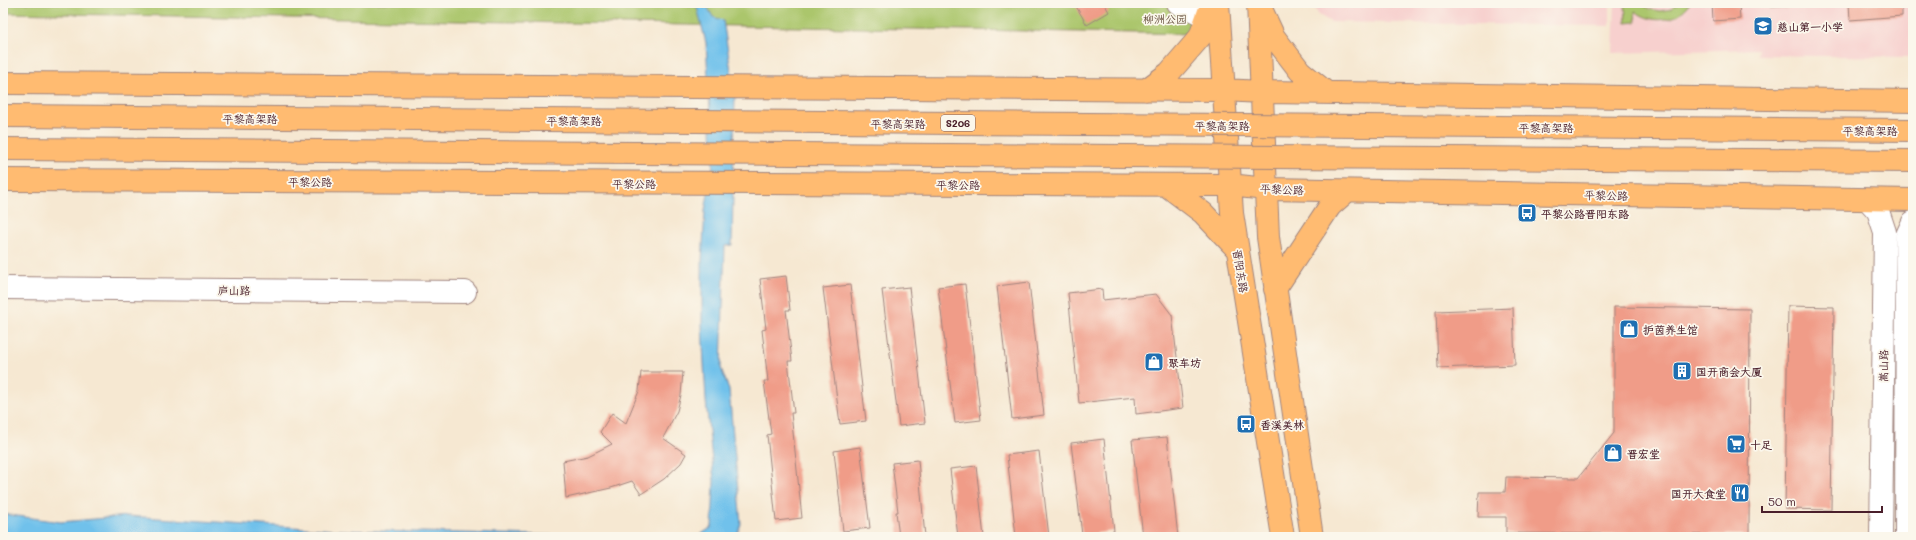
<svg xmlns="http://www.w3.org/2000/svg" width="1916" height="540" font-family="Mali,'LXGW WenKai TC',sans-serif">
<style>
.built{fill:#f7d0ce}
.green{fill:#abc66c;stroke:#7a724c}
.water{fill:#6fc1eb;stroke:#5c708b}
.building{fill:#f09c88}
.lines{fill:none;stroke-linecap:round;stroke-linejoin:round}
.minor-casing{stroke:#a0847e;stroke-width:24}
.major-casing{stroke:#a0847e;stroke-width:24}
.path{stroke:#a0847e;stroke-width:2.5;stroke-dasharray:1 3;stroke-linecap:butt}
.minor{stroke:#fff;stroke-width:22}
.major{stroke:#ffbb71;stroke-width:22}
.highway-bridge-casing{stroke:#a0847e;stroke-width:24;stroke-linecap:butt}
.highway-bridge{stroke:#ffbb71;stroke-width:22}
.labels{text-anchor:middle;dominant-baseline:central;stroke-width:3.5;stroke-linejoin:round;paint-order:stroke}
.shield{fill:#fbf7ec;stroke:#7f6065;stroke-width:1}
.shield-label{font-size:10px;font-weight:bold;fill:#4a1f2b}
.park-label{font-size:11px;fill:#67513e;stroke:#fbf7ec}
.poi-label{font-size:11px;font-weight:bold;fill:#4a1f2b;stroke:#fbf7ec;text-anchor:start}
.street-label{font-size:11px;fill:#4a1f2b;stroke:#fbf7ec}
</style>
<rect width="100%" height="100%" fill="#fbf7ec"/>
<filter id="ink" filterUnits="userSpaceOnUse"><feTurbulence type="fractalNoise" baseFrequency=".025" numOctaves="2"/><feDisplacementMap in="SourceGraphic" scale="8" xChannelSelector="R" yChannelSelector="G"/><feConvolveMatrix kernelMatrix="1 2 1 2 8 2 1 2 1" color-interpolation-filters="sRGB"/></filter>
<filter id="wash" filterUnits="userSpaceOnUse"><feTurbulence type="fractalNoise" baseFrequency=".012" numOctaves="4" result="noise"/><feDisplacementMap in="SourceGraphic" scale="16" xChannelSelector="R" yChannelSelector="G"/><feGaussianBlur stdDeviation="0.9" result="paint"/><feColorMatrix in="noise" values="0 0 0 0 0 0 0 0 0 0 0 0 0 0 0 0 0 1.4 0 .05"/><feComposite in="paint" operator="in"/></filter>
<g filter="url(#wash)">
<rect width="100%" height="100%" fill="#f6e8d2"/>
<path class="built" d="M1311 3H1610V26L1331 22 1319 15Z
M1615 3H1913V57L1757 55 1758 49 1613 53Z"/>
<path class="green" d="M3 3H1191L1192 34 3 13Z
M1625 3H1641L1649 9 1660 11 1671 9 1679 3H1690C1677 22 1653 25 1635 11L1636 22 1626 23Z
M1771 3H1836V4L1771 9Z"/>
<path class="water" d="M696 3H705L713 17 723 20 735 96 732 245 725 246 721 368 729 390 741 524 737 535 739 537H697L712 527 714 481 706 401 702 326V261L705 211 713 165 706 43Z
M3 514 61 522 128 516 336 530 625 537H3Z"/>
<g id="blocks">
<path class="building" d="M1074 3H1104L1109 12 1087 25Z
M1712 3H1739L1740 19 1713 21Z
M1849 3H1902V16L1850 20Z
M786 276 790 310H786L792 361H788L794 413H791L802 518 776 521 767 435 771 434 764 381H768L762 330 766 329 760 279Z
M1029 282 1044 415 1012 419 997 286Z
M965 284 981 420 955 423 938 287Z
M850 285 866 421 840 424 823 288Z
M909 287 925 423 899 426 882 290Z
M1102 289 1103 300 1156 294 1172 315 1183 408 1136 414 1135 397 1079 403 1068 293Z
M1788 306 1834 307 1831 510 1785 509Z
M1614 307 1750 309 1749 535 1506 533V517H1478L1479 492H1505L1506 477 1578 478 1614 433Z
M1513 308 1515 365 1438 368 1436 311Z
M641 372H683L681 395 677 411 663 438 686 454 681 463 664 479 641 494 632 481 611 488 566 498 563 461 588 456 612 444 600 432 612 413 626 423 639 391Z
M1167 437 1178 537H1143L1132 440Z
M1104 439 1114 531 1082 535 1071 443Z
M860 447 870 528 843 531 834 451Z
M1039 451 1049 537H1016L1007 455Z
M918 460 925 537H899L896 512H898L892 463Z
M976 466 984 537H958L950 469Z"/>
</g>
</g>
<g filter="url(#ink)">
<use href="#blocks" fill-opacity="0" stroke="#a0847e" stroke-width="1"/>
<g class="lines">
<g class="minor-casing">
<path id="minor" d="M1178 3 1207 17
M1868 200 1878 211 1885 232 1881 537
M3 288 465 292
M1906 537 1907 235 1913 222"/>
</g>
<g class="major-casing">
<path id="major" d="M1218 3 1232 213 1283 537
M1258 3 1268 237 1312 537
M1262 11 1274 37 1300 71 1327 93
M3 83 1223 90 1262 92 1913 101
M1146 90 1169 73 1200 37 1212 3
M3 180 1230 185 1266 189 1913 200
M1166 185 1203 213 1237 249
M1275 289 1330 206 1347 191"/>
</g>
<path class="path" d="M601 3 690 6 720 5 728 3"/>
<use href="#minor" class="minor"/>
<use href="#major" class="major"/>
<g class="highway-bridge-casing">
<path id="highway-bridge" d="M3 116 1913 130
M3 149 1913 161"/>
</g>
<use href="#highway-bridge" class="highway-bridge"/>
</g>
</g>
<defs>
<g id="school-square" transform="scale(1)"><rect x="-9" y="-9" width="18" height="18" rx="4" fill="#1f6fb2" stroke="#fbf7ec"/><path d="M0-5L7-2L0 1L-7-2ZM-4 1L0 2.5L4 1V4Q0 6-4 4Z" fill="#fff"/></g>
<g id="bus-square" transform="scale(1)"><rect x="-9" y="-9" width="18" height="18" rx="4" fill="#1f6fb2" stroke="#fbf7ec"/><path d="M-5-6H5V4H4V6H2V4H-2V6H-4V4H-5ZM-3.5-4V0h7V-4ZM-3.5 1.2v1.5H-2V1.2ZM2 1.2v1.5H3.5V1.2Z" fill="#fff"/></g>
<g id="shop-square" transform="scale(1)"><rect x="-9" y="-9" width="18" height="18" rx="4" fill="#1f6fb2" stroke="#fbf7ec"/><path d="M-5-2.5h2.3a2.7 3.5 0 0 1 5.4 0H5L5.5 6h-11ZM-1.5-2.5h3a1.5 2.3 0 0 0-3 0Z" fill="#fff"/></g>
<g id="building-square" transform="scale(1)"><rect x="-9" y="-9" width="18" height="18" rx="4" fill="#1f6fb2" stroke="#fbf7ec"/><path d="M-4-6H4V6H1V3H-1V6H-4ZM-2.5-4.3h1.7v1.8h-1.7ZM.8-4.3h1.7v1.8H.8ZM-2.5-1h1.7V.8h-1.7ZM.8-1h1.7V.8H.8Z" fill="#fff"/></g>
<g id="supermarket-square" transform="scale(1)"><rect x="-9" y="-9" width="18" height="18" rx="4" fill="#1f6fb2" stroke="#fbf7ec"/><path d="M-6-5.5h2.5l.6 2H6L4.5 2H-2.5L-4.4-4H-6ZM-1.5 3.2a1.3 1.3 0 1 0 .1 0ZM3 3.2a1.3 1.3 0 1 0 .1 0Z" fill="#fff"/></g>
<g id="restaurant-square" transform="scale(1)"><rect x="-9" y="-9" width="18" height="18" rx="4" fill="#1f6fb2" stroke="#fbf7ec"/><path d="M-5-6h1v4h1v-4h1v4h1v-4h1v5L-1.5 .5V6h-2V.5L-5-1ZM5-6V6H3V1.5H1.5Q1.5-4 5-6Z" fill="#fff"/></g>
</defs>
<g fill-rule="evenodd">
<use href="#school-square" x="1763" y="26"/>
<use href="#bus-square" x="1527" y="213"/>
<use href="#shop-square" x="1629" y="329"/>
<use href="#shop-square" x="1154" y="362"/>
<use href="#building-square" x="1682" y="371"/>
<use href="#bus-square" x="1246" y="424"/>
<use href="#supermarket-square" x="1736" y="444"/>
<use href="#shop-square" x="1613" y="453"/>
<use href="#restaurant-square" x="1740" y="493"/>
</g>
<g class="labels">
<rect class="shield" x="941" y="115" width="34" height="16" rx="3"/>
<g class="shield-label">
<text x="958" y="123">S206</text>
</g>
<g class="park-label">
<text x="1165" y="18">柳洲公园</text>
</g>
<g class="poi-label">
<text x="1777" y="26">慈山第一小学</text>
<text x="1541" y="213">平黎公路晋阳东路</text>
<text x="1643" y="329">护茵养生馆</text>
<text x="1168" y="362">聚车坊</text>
<text x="1696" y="371">国开商会大厦</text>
<text x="1260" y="424">香溪美林</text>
<text x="1750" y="444">十足</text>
<text x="1627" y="453">晋宏堂</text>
<text x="1726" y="493" text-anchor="end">国开大食堂</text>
</g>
<g class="street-label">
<text x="250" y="118">平黎高架路</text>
<text x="574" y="120">平黎高架路</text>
<text x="898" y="123">平黎高架路</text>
<text x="1222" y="125">平黎高架路</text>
<text x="1546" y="127">平黎高架路</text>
<text x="1870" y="130">平黎高架路</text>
<text x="310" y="181">平黎公路</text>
<text x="634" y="183">平黎公路</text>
<text x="958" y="184">平黎公路</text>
<text transform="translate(1282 189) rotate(2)">平黎公路</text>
<text transform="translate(1606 195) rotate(1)">平黎公路</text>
<text transform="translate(1241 271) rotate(81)">晋阳东路</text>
<text transform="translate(234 290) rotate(1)">庐山路</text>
<text transform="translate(1883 366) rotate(-89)">嵩山路</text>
</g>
</g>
<rect width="1916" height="540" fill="none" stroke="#fbf7ec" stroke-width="16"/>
<path d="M1762 506v6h120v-6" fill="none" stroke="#4a1f2b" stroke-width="2"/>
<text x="1768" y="506" font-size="12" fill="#4a1f2b" stroke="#fbf7ec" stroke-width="3" paint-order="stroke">50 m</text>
</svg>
